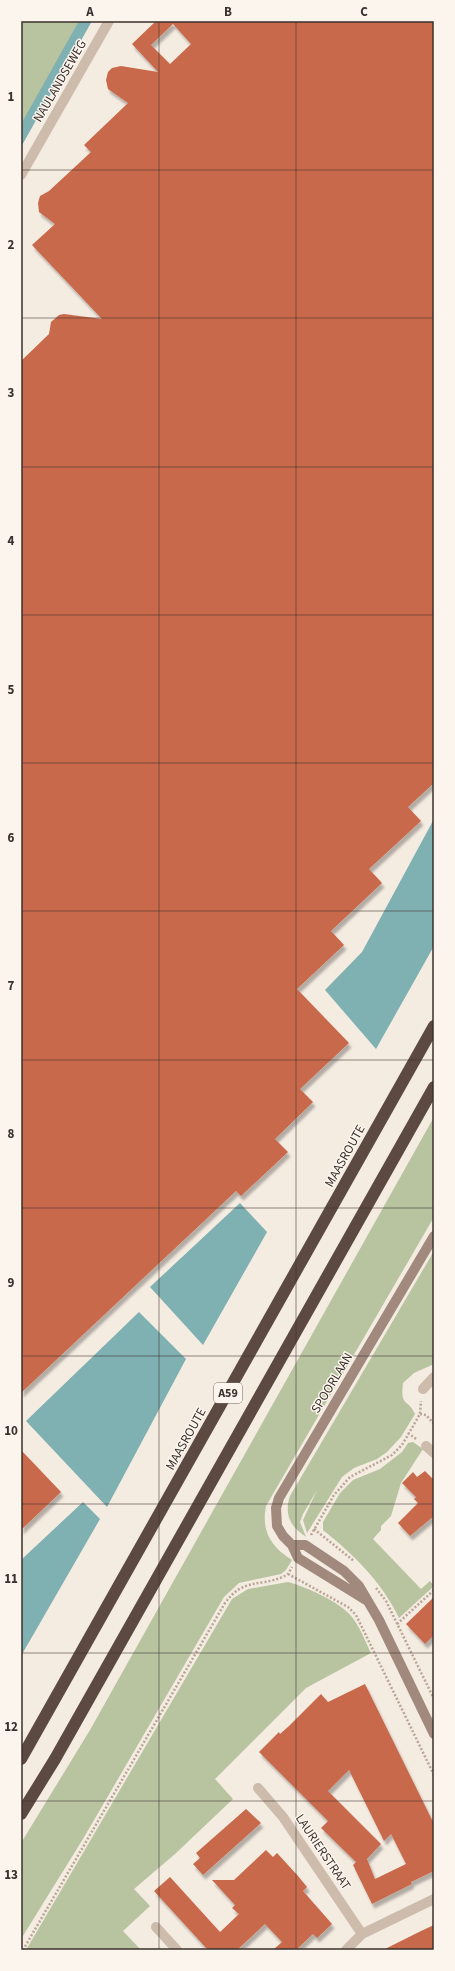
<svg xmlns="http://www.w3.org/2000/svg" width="455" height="1971" font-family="'Source Sans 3',sans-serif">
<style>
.green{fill:#b8c4a0}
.water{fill:#7fb0b2}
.building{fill:#c8694b;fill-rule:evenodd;filter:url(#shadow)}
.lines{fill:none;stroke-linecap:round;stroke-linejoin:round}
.path{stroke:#b9a596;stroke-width:2.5;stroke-dasharray:2 2;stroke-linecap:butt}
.minor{stroke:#cdbbac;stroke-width:10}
.secondary{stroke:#a18a7d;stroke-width:10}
.motorway{stroke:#5c4a42;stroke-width:12}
.grid{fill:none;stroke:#3b302b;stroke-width:1;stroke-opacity:0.55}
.labels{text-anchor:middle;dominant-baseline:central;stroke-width:3;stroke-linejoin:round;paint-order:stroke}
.shield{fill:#fbf5ee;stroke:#756b66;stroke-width:1}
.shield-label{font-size:12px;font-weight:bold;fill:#3b302b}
.street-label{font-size:13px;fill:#3b302b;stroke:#fbf5ee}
.neatline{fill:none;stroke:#3b302b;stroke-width:1.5}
.grid-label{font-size:13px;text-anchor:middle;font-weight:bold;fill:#3b302b}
</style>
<defs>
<filter id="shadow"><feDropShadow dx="2.5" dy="4.5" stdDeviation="1" flood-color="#0004"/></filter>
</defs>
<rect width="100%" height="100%" fill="#f4ebe1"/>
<path class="green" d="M21 21H86L21 132Z
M434 1117V1217L266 1506C261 1531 271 1547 292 1560L286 1570 281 1574 239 1583 224 1597 83 1839 21 1939V1843L90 1730Z
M434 1251V1364L414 1373 403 1383C400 1408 408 1398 415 1414L401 1437 387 1452 377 1459 354 1468 342 1477 307 1533 303 1520 317 1490 303 1514 300 1522 306 1537C290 1526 284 1515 290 1496Z
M413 1442 423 1449 401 1483 391 1516 381 1526V1530L373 1539 421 1589 430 1581 434 1586 399 1618C382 1582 354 1555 323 1530V1522L340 1493 353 1480 380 1469 402 1452 408 1443Z
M288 1582C306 1587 341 1602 352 1617 360 1627 365 1641 371 1653L306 1688 215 1779 233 1799 175 1854 134 1889 150 1906 123 1931 141 1950H26L232 1599 248 1589Z"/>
<path class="water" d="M79 21H92L21 147V124Z
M434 819V946L376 1049 325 990 362 952Z
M240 1203 267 1232 203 1345 150 1287Z
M139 1312 186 1359 107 1507 26 1421Z
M83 1502 100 1519 21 1656V1560Z"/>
<path class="building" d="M156 21H434V783L408 807 421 821 369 869 382 883 331 931 344 945 297 989 349 1043 300 1089 313 1102 275 1139 288 1152 241 1196 236 1191 21 1393V361L49 334 51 322 59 315 64 314 102 319 32 245 55 224 39 212 38 203 40 196 49 191 91 152 84 145 128 103 108 89 106 80 108 72 112 68 121 66 158 72 132 44ZM173 24 191 44 170 64 151 45Z
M21 1450 61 1492 21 1530Z
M425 1471 434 1480V1516L410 1536 398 1523 418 1503 414 1499 416 1497 402 1483 413 1472 417 1477Z
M434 1597V1635L425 1644 406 1624Z
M365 1684 434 1824V1871L411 1882 412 1884 372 1904 353 1865 356 1862 321 1828 328 1821 259 1752 279 1732 280 1734 289 1726 321 1694 328 1702ZM349 1770 384 1841 391 1834 406 1864 375 1879 367 1859 381 1844 328 1791Z
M246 1809 261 1823 203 1875 193 1864 200 1858 196 1853Z
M266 1850 273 1857 277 1853 298 1876 307 1887 303 1891 332 1924 317 1938 313 1934 296 1950H273L282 1942 265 1924 237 1950H208L154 1891 170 1877 220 1932 239 1914 232 1908 235 1905 212 1880H234Z
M434 1925V1950H383L421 1931Z"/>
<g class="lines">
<path class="path" d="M420 1414 426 1415 434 1424
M408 1433 416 1439
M314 1529 354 1561
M311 1535 334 1495 350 1477 392 1455 402 1445 420 1414 421 1401
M288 1574 348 1607 356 1615 434 1775
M376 1588 386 1601 434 1699
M397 1624 434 1590
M23 1950 225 1603C243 1578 258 1587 283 1577L288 1574 292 1567"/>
<path class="minor" d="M21 175 109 21
M423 1389 434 1377
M426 1446 434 1453
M258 1788 283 1817 362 1934
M156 1927 177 1950
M346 1950 362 1934 434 1899"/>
<path class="secondary" d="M292 1545H305L344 1571 359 1586 379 1620 434 1734
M366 1600 298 1558 292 1545 283 1536 277 1526 276 1508 279 1498 434 1236"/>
<path class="motorway" d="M21 1759 434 1026
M21 1814 55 1759 434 1087"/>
</g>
<path class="grid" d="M159 21V1950M296 21V1950M21 170H434M21 318H434M21 467H434M21 615H434M21 763H434M21 911H434M21 1060H434M21 1208H434M21 1356H434M21 1504H434M21 1653H434M21 1801H434"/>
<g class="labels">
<rect class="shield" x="214" y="1383" width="28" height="20" rx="3"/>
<g class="shield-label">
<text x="228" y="1393">A59</text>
</g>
<g class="street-label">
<text transform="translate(60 81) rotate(-60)">NAULANDSEWEG</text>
<text transform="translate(345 1156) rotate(-61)">MAASROUTE</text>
<text transform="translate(332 1383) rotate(-59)">SPOORLAAN</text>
<text transform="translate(186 1439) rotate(-61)">MAASROUTE</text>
<text transform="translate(323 1852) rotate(56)">LAURIERSTRAAT</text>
</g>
</g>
<rect width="455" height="1971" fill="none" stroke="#fbf5ee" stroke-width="44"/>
<rect x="22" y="22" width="411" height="1927" class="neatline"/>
<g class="grid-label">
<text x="90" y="16">A</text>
<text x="228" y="16">B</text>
<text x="364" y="16">C</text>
<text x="11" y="101">1</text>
<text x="11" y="249">2</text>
<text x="11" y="397">3</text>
<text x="11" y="545">4</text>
<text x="11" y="694">5</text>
<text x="11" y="842">6</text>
<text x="11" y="990">7</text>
<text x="11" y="1138">8</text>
<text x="11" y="1287">9</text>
<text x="11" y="1435">10</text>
<text x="11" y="1583">11</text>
<text x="11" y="1731">12</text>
<text x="11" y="1879">13</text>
</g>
</svg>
